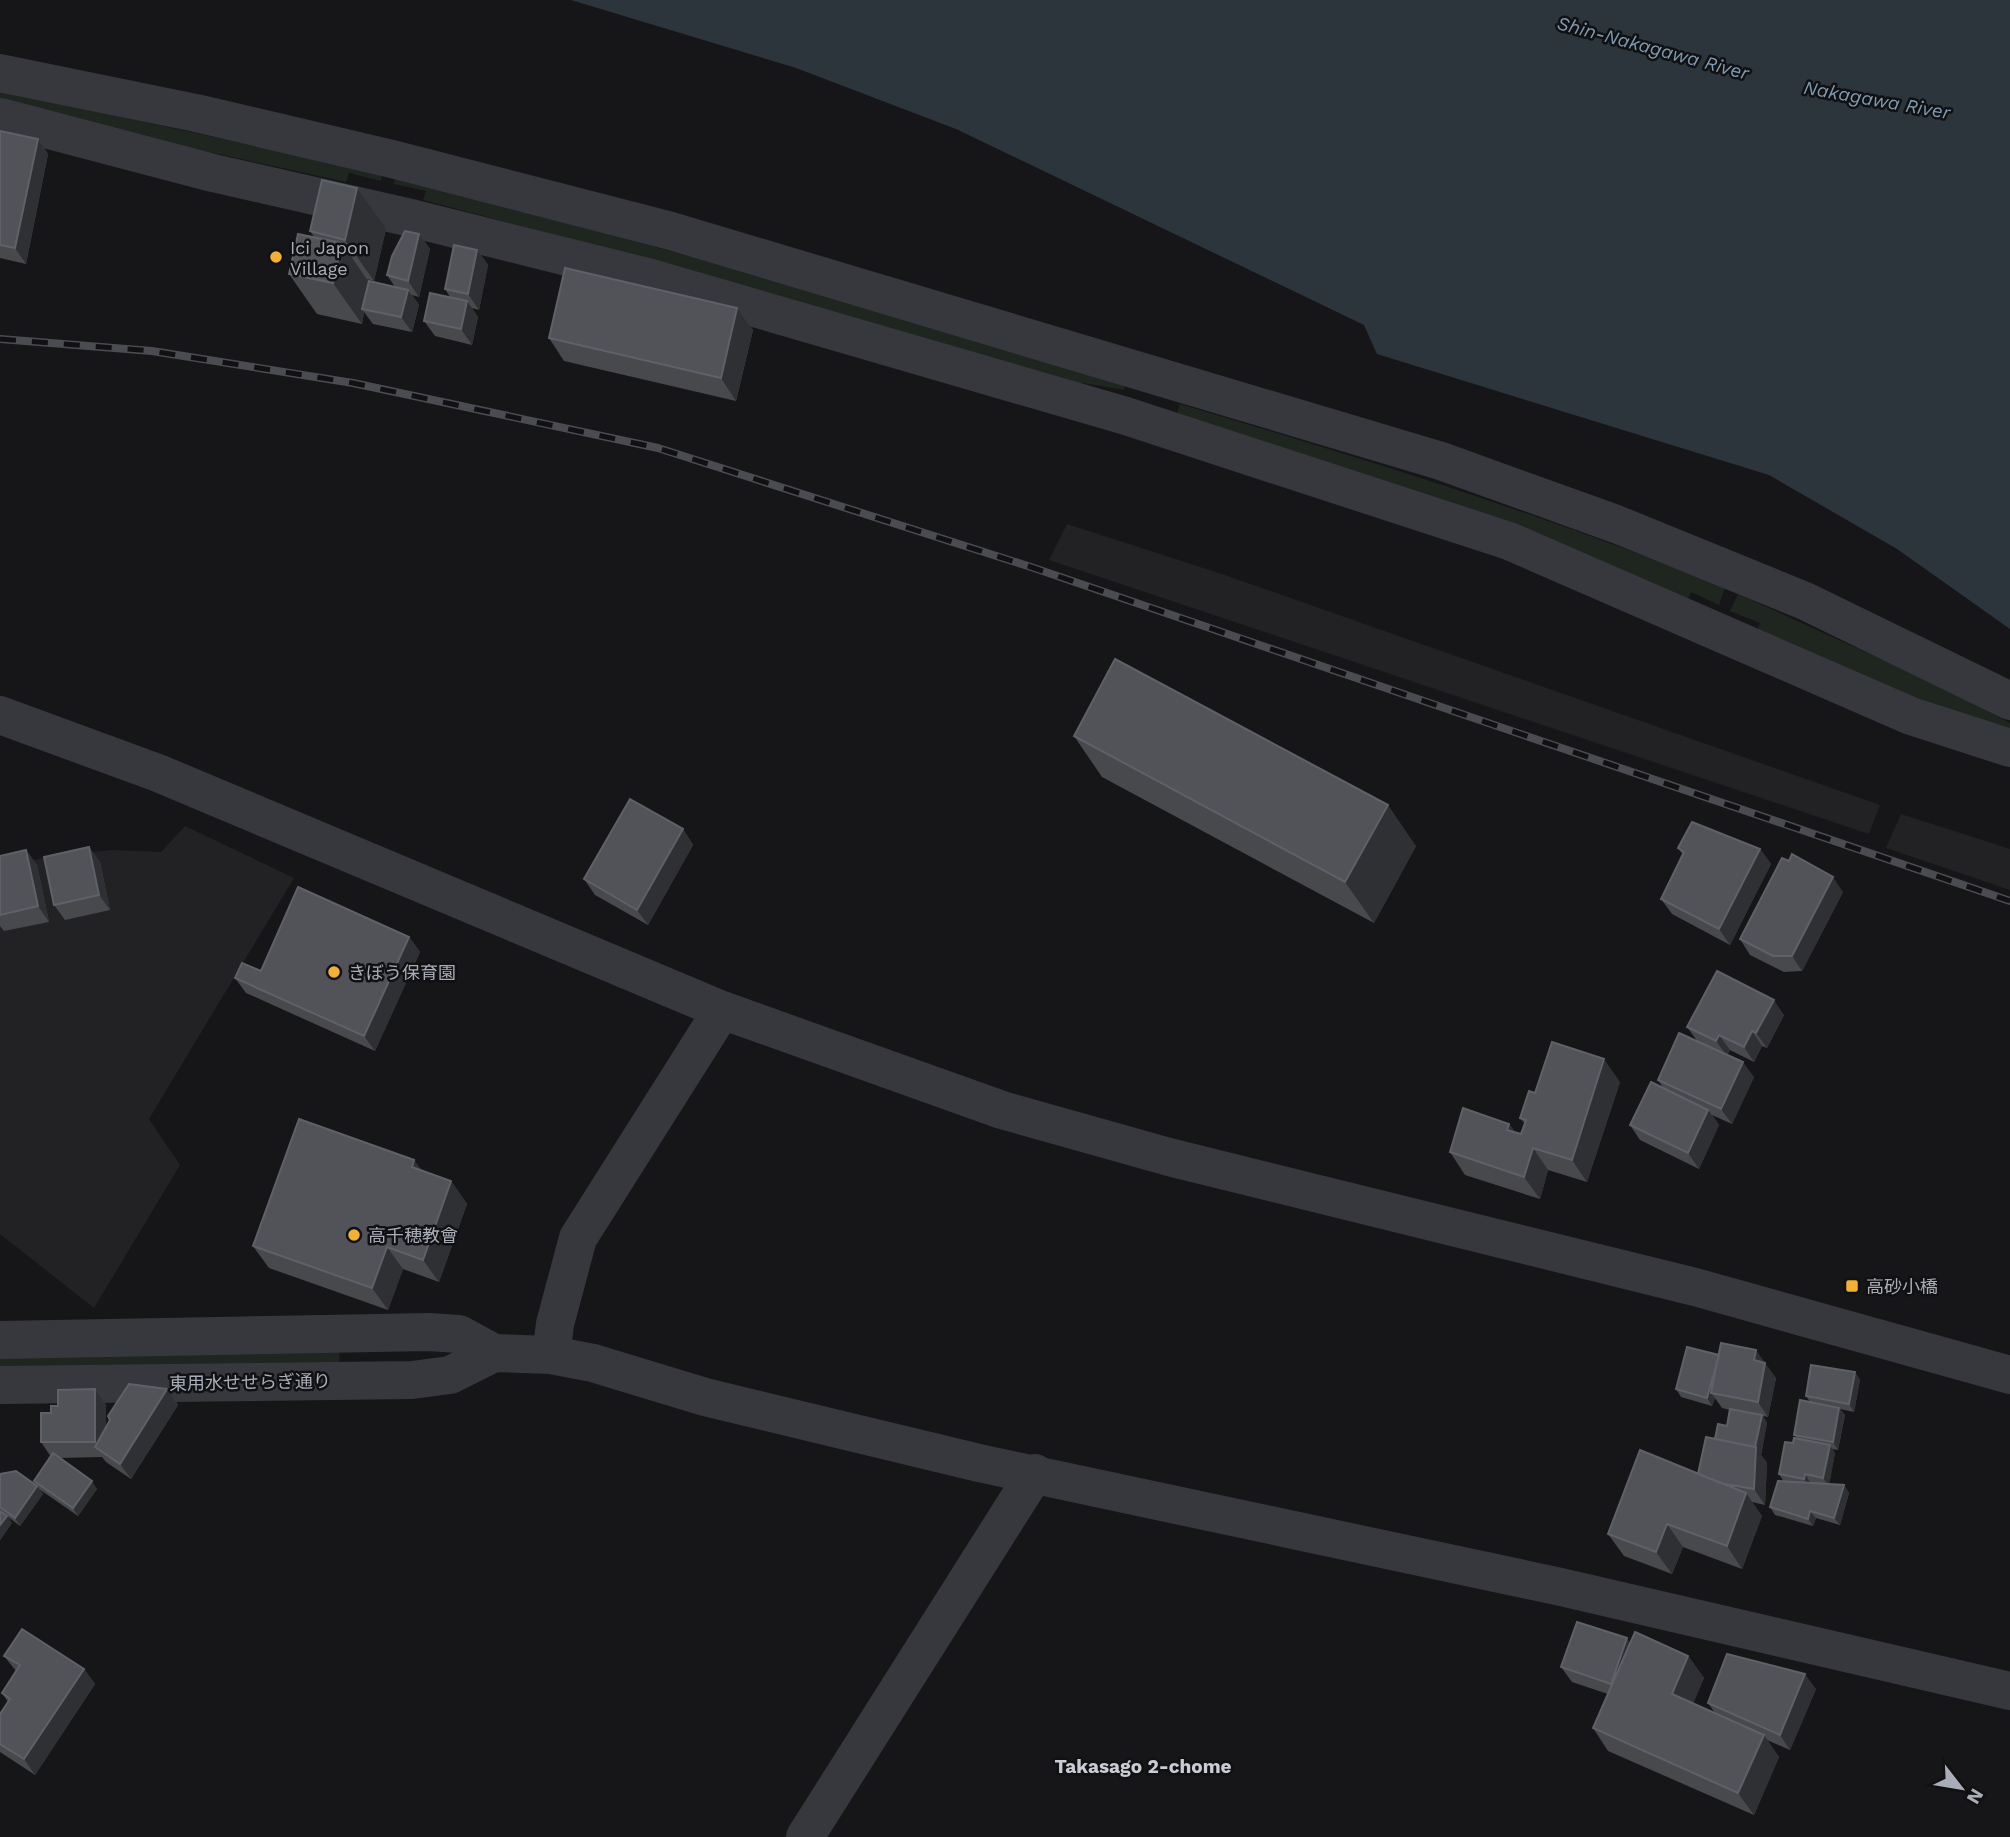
<svg xmlns="http://www.w3.org/2000/svg" width="2010" height="1837" font-family="'Work Sans','Noto Sans JP',sans-serif">
<style>
.built{fill:#222225}
.green{fill:#1e261f}
.water{fill:#2c353c}
.lines{fill:none;stroke-linecap:round;stroke-linejoin:round}
.minor{stroke:#37383d;stroke-width:38}
.rail-casing{stroke:#4a4c52;stroke-width:8}
.rail{stroke:#111113;stroke-width:5;stroke-dasharray:16;stroke-linecap:butt}
.wall{fill:#47494d}
.shaded-wall{fill:#2f3033}
.building{fill:#525359;stroke:#5f6168;stroke-width:2}
.poi-dot{fill:#f2b134;stroke:#111113;stroke-width:2.5}
.labels{text-anchor:middle;dominant-baseline:central;stroke-width:5;stroke-linejoin:round;paint-order:stroke}
.poi-label{font-size:18px;fill:#a8adb8;stroke:#111113;text-anchor:start}
.street-label{font-size:18px;fill:#a8adb8;stroke:#111113}
.water-label{font-size:19px;font-style:italic;fill:#7f9bb3;stroke:#111113}
.neighbourhood-label{font-size:19px;font-weight:bold;fill:#c9ccd4;stroke:#111113}
</style>
<rect width="100%" height="100%" fill="#161618"/>
<path class="built" d="M1067 524 1222 574 1880 805 1869 834 1049 560Z
M1901 814 2010 849V890L1886 848Z
M185 826 294 878 149 1119 180 1165 94 1308 0 1234V870L49 856 112 850 161 852Z"/>
<path class="green" d="M0 91 382 173 381 181 349 173 346 182 150 139 0 99Z
M395 177 741 270 1125 386 1124 390 1083 383 1080 388 609 249 423 200 426 191 394 184Z
M1180 404C1364 459 1547 515 1725 588L1719 605 1691 592 1687 601 1176 416Z
M1738 594 1934 683 2010 723V735L1756 633 1760 623 1730 611Z
M340 1337 339 1378 0 1382V1343Z"/>
<path class="water" d="M571 0H2010V629L1897 549 1769 475 1377 354 1364 325 956 129 796 68Z"/>
<g class="lines">
<path class="minor" d="M0 73 196 113 392 159 671 231 1441 461 1616 524 1805 601 2010 701
M0 117 213 173 411 218 651 278 1126 416 1509 541 1911 716 2010 748
M0 715 158 773 722 1010 1002 1110 1169 1157 1695 1287 2010 1375
M0 1340 429 1332 459 1334 494 1353 551 1355 593 1363 705 1397 979 1463 1561 1587 2010 1691
M551 1355 555 1324 578 1238 722 1010
M0 1385 412 1380 450 1375 494 1353
M805 1837 1035 1473"/>
<g class="rail-casing">
<path id="rail" d="M0 339 152 351 353 383 658 448 1031 567 2010 901"/>
</g>
<use href="#rail" class="rail"/>
</g>
<path class="wall" d="M0 131 38 139 48 154 26 264 0 258Z
M386 229 374 281 367 279 369 281 395 287 387 275 419 234 430 249 419 297 412 295 419 305 412 332 373 324 364 312 362 324 317 314 289 274 314 237 310 231Z
M477 250 488 265 479 310 472 308 478 317 472 345 435 336 424 321 450 297 445 289Z
M737 308 753 330 736 401 564 361 549 338Z
M1074 736 1416 846 1374 923 1102 777Z
M683 829 693 845 648 925 595 895 584 879Z
M89 847 100 862 110 910 65 920 54 905Z
M1678 848 1760 849 1771 864 1730 945 1672 914 1661 899 1683 855Z
M26 850 37 865 49 922 4 931 0 926V856Z
M1843 892 1802 971 1784 972 1750 955 1740 939Z
M409 937 420 952 375 1051 246 993 235 978Z
M1784 1015 1767 1048 1762 1046 1754 1062 1730 1050 1727 1055 1754 1077 1732 1124 1712 1115 1719 1125 1699 1169 1640 1140 1630 1125 1663 1088 1658 1080 1698 1042 1687 1027Z
M1620 1082 1587 1182 1548 1170 1540 1199 1465 1175 1450 1152 1509 1124 1515 1132 1521 1134 1525 1124 1520 1118 1535 1093Z
M414 1160 422 1171 451 1181 467 1204 439 1282 403 1269 388 1310 269 1268 253 1246Z
M1719 1355 1764 1363 1776 1378 1768 1417 1763 1416 1767 1423 1761 1455 1767 1463 1765 1505 1752 1502 1762 1516 1742 1569 1683 1547 1672 1574 1624 1556 1608 1534 1698 1474 1715 1439 1727 1426 1730 1410 1722 1408 1715 1398 1712 1406 1681 1397 1676 1389Z
M1855 1372 1860 1380 1854 1412 1840 1409 1845 1415 1838 1450 1832 1449 1835 1453 1829 1484 1844 1485 1849 1493 1840 1525 1816 1518 1813 1526 1775 1515 1770 1507 1784 1482 1779 1474 1793 1443 1797 1439 1794 1435 1810 1402 1806 1396Z
M95 1389 106 1405V1429L167 1389 178 1405 131 1479 106 1462 102 1457 59 1458 97 1489 78 1516 39 1489 34 1481 51 1457 41 1442 51 1413 58 1406Z
M0 1474 37 1486 43 1494 20 1526 7 1516 12 1523 0 1540Z
M1630 1643 1688 1656 1704 1678 1693 1703 1715 1713 1708 1703 1816 1689 1790 1750 1767 1740 1779 1757 1754 1815 1608 1751 1593 1728 1608 1694 1572 1682 1561 1667Z
M4 1656 84 1669 95 1684 35 1775 0 1752V1714L8 1702 2 1693 16 1671Z"/>
<path class="shaded-wall" d="M38 139 48 154 26 264 15 248Z
M357 188 386 229 374 281 345 240Z
M419 234 430 249 419 297 408 281Z
M342 243 370 284 362 309 364 312 362 324 333 283Z
M477 250 488 265 479 310 468 294Z
M408 290 419 305 412 332 401 317Z
M467 301 478 317 472 345 461 329Z
M737 308 753 330 736 401 721 378Z
M1388 805 1416 846 1374 923 1345 882Z
M683 829 693 845 648 925 637 910Z
M89 847 100 862 110 910 99 895Z
M1760 849 1771 864 1730 945 1719 929Z
M26 850 37 865 49 922 38 906Z
M1833 877 1843 892 1802 971 1792 956Z
M409 937 420 952 375 1051 364 1036Z
M1774 1000 1784 1015 1767 1048 1756 1033Z
M1752 1031 1762 1046 1754 1062 1744 1047Z
M1719 1035 1730 1050 1727 1056 1716 1041Z
M1604 1059 1620 1082 1587 1182 1572 1160Z
M1743 1062 1754 1077 1732 1124 1721 1109Z
M1708 1110 1719 1125 1699 1169 1688 1153Z
M1509 1124 1525 1146 1507 1130Z
M1533 1148 1548 1170 1540 1199 1524 1177Z
M414 1160 430 1182 412 1167Z
M451 1181 467 1204 439 1282 423 1260Z
M387 1247 403 1269 388 1310 372 1288Z
M1756 1350 1776 1378 1768 1417 1758 1402 1754 1360Z
M1719 1355 1711 1393 1715 1398 1712 1406 1707 1398Z
M1855 1372 1860 1380 1854 1412 1849 1404Z
M95 1389 106 1405V1454L101 1451 95 1442Z
M167 1389 178 1405 131 1479 120 1464Z
M1839 1408 1845 1415 1838 1450 1833 1442Z
M1762 1415 1767 1423 1761 1455 1767 1463 1765 1505 1754 1489V1452Z
M1830 1445 1835 1453 1829 1486 1823 1478Z
M1805 1474 1810 1482 1809 1487 1804 1479Z
M92 1481 97 1489 78 1516 73 1508Z
M1844 1485 1849 1493 1840 1525 1834 1518Z
M37 1486 43 1494 20 1526 15 1518Z
M1746 1493 1762 1516 1742 1569 1727 1546Z
M1810 1511 1816 1518 1813 1526 1808 1519Z
M7 1516 12 1523 0 1540V1525Z
M1667 1524 1683 1547 1672 1574 1656 1552Z
M1627 1638 1637 1653 1611 1684Z
M1688 1656 1704 1678 1688 1716 1672 1694Z
M84 1669 95 1684 35 1775 24 1759Z
M1805 1674 1816 1689 1790 1750 1780 1735Z
M1764 1735 1779 1757 1754 1815 1738 1793Z"/>
<path class="building" d="M0 131 38 139 15 248 0 245Z
M322 180 357 188 345 240 310 231Z
M405 231 419 234 408 281 387 275 392 256Z
M298 234 342 243 333 283 289 274Z
M454 245 477 250 468 294 445 289Z
M565 268 737 308 721 378 549 338Z
M369 281 408 290 401 317 362 309Z
M430 293 467 301 461 329 424 321Z
M1115 659 1388 805 1345 882 1074 736Z
M630 799 683 829 637 910 584 879Z
M1692 822 1760 849 1719 929 1661 899 1684 852 1678 848Z
M89 847 99 895 54 905 44 857Z
M26 850 38 906 0 915V856Z
M1792 854 1833 877 1792 956H1773L1740 939 1782 858 1789 861Z
M298 887 409 937 364 1036 235 978 242 963 261 971Z
M1717 971 1774 1000 1756 1033 1752 1031 1744 1047 1719 1035 1716 1041 1687 1027Z
M1679 1033 1743 1062 1721 1109 1658 1080Z
M1552 1042 1604 1059 1572 1160 1533 1148 1524 1177 1450 1152 1463 1108 1509 1124 1507 1130 1521 1134 1526 1120 1520 1118 1529 1091 1535 1093Z
M1651 1082 1708 1110 1688 1153 1630 1125Z
M299 1119 414 1160 412 1167 451 1181 423 1260 387 1247 372 1288 253 1246Z
M1721 1343 1756 1350 1754 1360 1765 1363 1758 1402 1711 1393Z
M1687 1347 1719 1355 1707 1398 1676 1389Z
M1811 1365 1855 1372 1849 1404 1806 1396Z
M129 1384 167 1389 120 1464 95 1447 110 1420 108 1416Z
M95 1389V1442H41V1413H51V1406H58V1390Z
M1800 1400 1839 1408 1833 1442 1794 1435Z
M1730 1409 1762 1415 1755 1447 1715 1439 1718 1424 1727 1426Z
M1706 1437 1756 1447 1754 1489 1720 1483 1698 1474Z
M1794 1438 1830 1445 1823 1478 1805 1474 1804 1479 1779 1474 1785 1442 1793 1443Z
M1640 1450 1746 1493 1727 1546 1667 1524 1656 1552 1608 1534Z
M53 1453 92 1481 73 1508 34 1481Z
M16 1471 37 1486 15 1518 0 1507V1474Z
M1778 1481 1844 1485 1834 1518 1810 1511 1808 1519 1770 1507Z
M0 1511 7 1516 0 1525Z
M1577 1622 1627 1638 1611 1684 1561 1667Z
M22 1629 84 1669 24 1759 0 1744V1714L10 1699 2 1693 20 1665 4 1656Z
M1635 1632 1688 1656 1672 1694 1764 1735 1738 1793 1593 1728Z
M1727 1654 1805 1674 1780 1735 1708 1703Z"/>
<g class="poi-dot">
<circle cx="276" cy="257" r="7"/>
<circle cx="334" cy="972" r="7"/>
<circle cx="354" cy="1235" r="7"/>
<rect x="1845" y="1279" width="14" height="14" rx="3.5"/>
</g>
<g class="labels">
<g class="poi-label">
<text x="290" y="247">Ici Japon<tspan x="290" dy="21">Village</tspan></text>
<text x="348" y="972">きぼう保育園</text>
<text x="368" y="1235">高千穂教會</text>
<text x="1866" y="1286">高砂小橋</text>
</g>
<g class="street-label">
<text transform="translate(250 1382) rotate(-1)">東用水せせらぎ通り</text>
</g>
<g class="water-label">
<text transform="translate(1653 48) rotate(15)">Shin-Nakagawa River</text>
<text transform="translate(1877 100) rotate(10)">Nakagawa River</text>
</g>
<g class="neighbourhood-label">
<text x="1143" y="1766">Takasago 2-chome</text>
</g>
</g>
<g transform="translate(1961 1788) rotate(121)" stroke="#111113" stroke-width="5" paint-order="stroke">
<path d="M0-5L12 26L0 18L-12 26Z" fill="#a8adb8"/>
<text y="-10" font-size="19" font-weight="bold" text-anchor="middle" fill="#a8adb8">N</text>
</g>
</svg>
